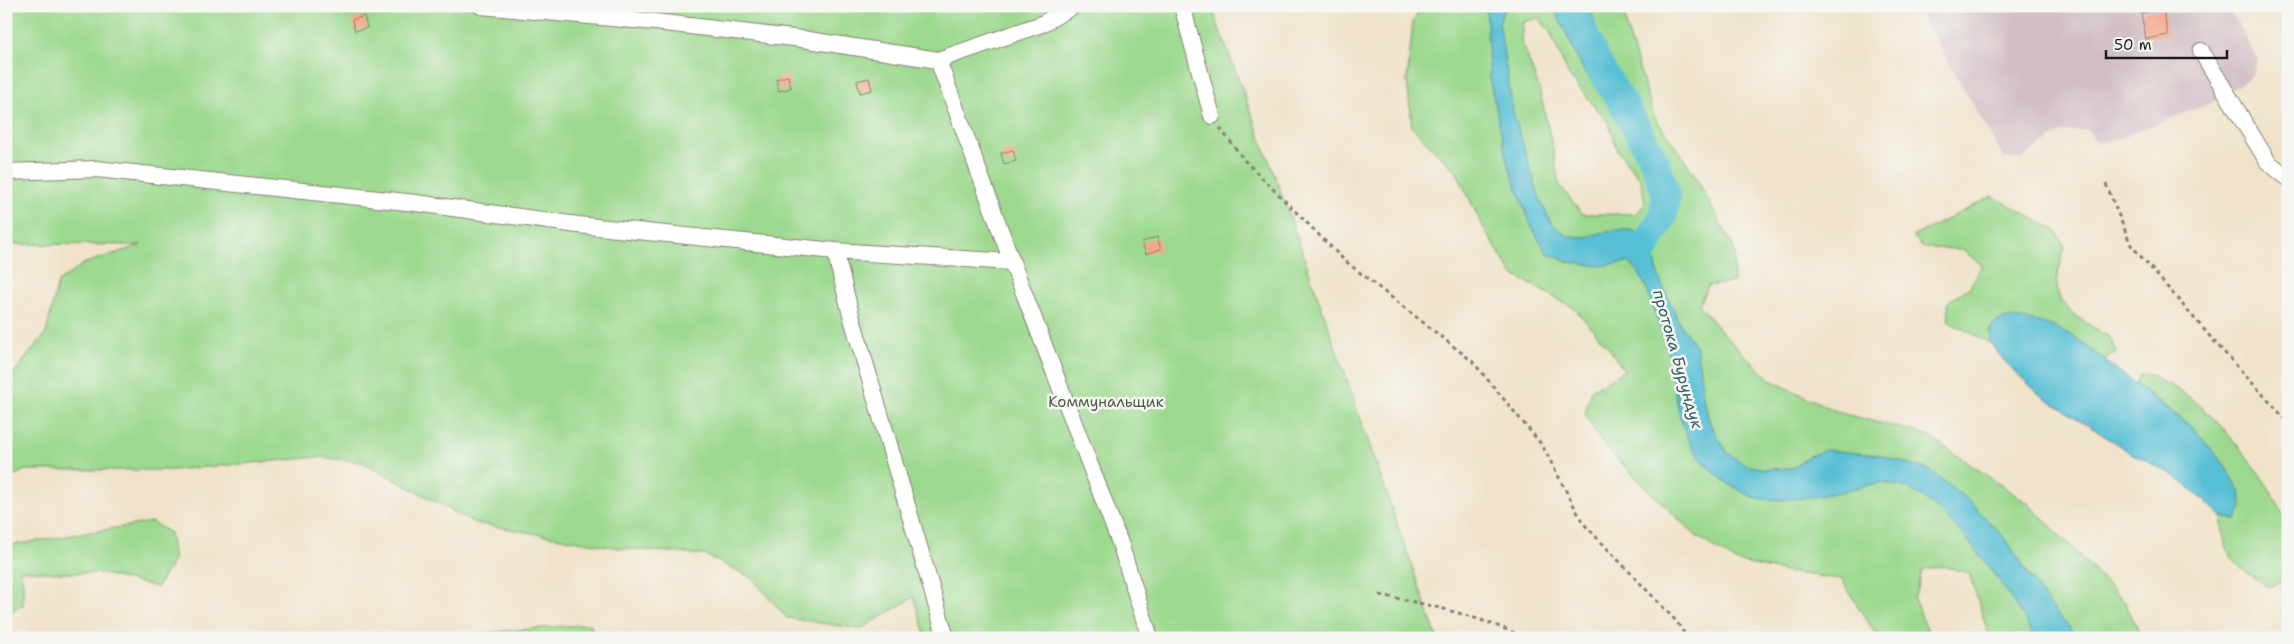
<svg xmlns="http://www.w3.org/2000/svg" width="2294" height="644" font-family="'Shantell Sans',sans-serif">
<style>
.industrial{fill:#d2bec3}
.green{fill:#9cd98e;stroke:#5c7a55;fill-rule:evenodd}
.water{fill:#59c0d6;stroke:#3a6e79}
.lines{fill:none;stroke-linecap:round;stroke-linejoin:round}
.river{stroke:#59c0d6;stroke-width:29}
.building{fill:#f6a78a}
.minor-casing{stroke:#868072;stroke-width:18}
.path{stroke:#868072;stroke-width:3;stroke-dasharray:4 4;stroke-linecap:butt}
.minor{stroke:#fff;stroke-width:16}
.labels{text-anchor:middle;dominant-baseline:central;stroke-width:5;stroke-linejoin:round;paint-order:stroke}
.park-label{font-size:15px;fill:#495e44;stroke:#f6f6f2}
.water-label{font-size:16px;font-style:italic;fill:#345e66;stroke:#f6f6f2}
</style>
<rect width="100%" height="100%" fill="#f6f6f2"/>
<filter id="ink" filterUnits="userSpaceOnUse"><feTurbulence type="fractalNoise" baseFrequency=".02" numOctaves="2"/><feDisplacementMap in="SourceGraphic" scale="10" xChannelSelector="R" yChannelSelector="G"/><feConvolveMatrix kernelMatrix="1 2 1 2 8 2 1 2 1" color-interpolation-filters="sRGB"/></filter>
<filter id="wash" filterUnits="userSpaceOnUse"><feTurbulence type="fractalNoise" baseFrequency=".0096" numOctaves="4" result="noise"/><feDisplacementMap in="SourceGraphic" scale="20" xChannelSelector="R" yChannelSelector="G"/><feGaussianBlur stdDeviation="1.12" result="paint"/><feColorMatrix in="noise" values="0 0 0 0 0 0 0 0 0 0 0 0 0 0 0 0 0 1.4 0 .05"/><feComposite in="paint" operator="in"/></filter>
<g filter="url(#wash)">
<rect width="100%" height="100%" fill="#f0e3c9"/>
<path class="industrial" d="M1920 6H2228L2258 61 2251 76 2216 101 2118 139 2097 143 2087 130 2062 132 2021 159 2004 158 1919 11Z"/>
<path class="green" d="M6 6H1211L1289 214 1437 638H926L914 597 861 629 787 618 752 578 705 555 618 548 475 523 362 462 319 457 173 470H25L6 480V383L46 333 58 282 85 263 141 245 6 244Z
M1423 6H1623L1627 29 1654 116 1693 172 1735 250 1734 282 1707 286 1699 305 1724 335 1772 381 1841 413 1927 435 2029 504 2125 602 2142 638H1990L1969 573 1942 566 1922 571 1914 599 1931 638H1878L1841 579 1786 572 1735 561 1695 535 1656 497 1603 445 1585 414 1591 390 1624 371 1609 348 1574 308 1512 274 1483 227 1457 173 1412 127 1407 81 1413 21ZM1538 18 1549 30 1569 76 1608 122 1618 151 1641 180 1645 203 1637 214H1582L1559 184 1553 149 1539 88 1521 40 1523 22Z
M1993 196 2055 230 2065 246 2056 282 2060 300 2077 317 2110 338 2116 352 2104 360 2073 336 1990 329V343L1949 322 1948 302 1970 287 1982 265 1961 249 1924 248 1912 237Z
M2141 373C2161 380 2182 390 2198 404 2226 427 2278 491 2287 526 2291 540 2288 569 2282 582L2268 587C2237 567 2222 557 2222 517L2237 520 2194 429 2136 384Z
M152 522 170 533 174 560 157 587 99 573H57L20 570 23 584V605L6 614V546Z
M590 624 596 638H462L481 633Z"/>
<path class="water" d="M1486 6H1505L1499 23 1513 112 1540 200 1552 224 1567 236 1585 237 1613 230H1632L1646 238 1654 256 1659 278 1680 324 1697 348 1703 396 1710 424 1728 453 1745 465 1766 469 1793 468 1809 456 1826 450 1880 455 1929 470 1968 500 2006 539 2043 597 2078 638H2035C2013 597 1945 496 1899 486 1877 480 1865 486 1844 491 1821 496 1776 504 1754 497 1743 493 1726 483 1718 476 1672 438 1680 398 1666 346 1663 333 1657 320 1653 307 1646 288 1644 275 1628 262L1601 266 1569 262 1547 253 1532 228 1508 164 1490 82Z
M1553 6H1591C1594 35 1612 62 1619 90L1613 95H1604L1585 73Z
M2008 318C2033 319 2051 324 2073 336L2194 429 2223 463 2240 490 2242 508 2236 520 2222 517 2203 499 2172 474 2134 455 2039 394 2010 367 1990 343V329L1996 322Z"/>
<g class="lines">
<path class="river" d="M1569 6 1579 23 1598 65 1623 104 1653 158 1666 194 1663 216 1644 250"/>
</g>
<g id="blocks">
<path class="building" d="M2163 9 2168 35 2146 39 2141 13Z
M364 16 367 28 355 31 352 20Z
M788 76 791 88 779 91 776 79Z
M869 78 872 90 860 93 857 81Z
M1013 150 1016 161 1004 164 1001 153Z
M1157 237 1161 249 1146 254 1142 242Z"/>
</g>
</g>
<g filter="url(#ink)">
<use href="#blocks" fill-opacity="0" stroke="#868072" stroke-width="1"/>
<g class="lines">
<g class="minor-casing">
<path id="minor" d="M481 6 655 22 802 39 938 60 1042 24 1073 6
M1182 6 1212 116
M2201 51 2268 162 2288 178
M938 60 1012 262 1120 543 1150 638
M6 172 96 169 416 203 578 225 835 251 1012 262
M835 251 851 315 946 638"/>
</g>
<path class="path" d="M1220 128 1245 161 1344 260 1472 361 1542 445 1583 523 1677 622 1687 638
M2106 184 2131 245 2213 340 2288 422
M1380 595C1431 605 1479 616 1526 638"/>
<use href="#minor" class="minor"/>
</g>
</g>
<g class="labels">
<g class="park-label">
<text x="1106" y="402">Коммунальщик</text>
</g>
<g class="water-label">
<text transform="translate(1678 359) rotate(74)">протока Бурундук</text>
</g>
</g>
<rect width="2294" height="644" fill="none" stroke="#f6f6f2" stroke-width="25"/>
<path d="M2106 50v8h121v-8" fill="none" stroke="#1c1c1c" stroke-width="2.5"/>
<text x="2114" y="50" font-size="15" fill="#1c1c1c" stroke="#f6f6f2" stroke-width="4" paint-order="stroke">50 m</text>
</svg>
